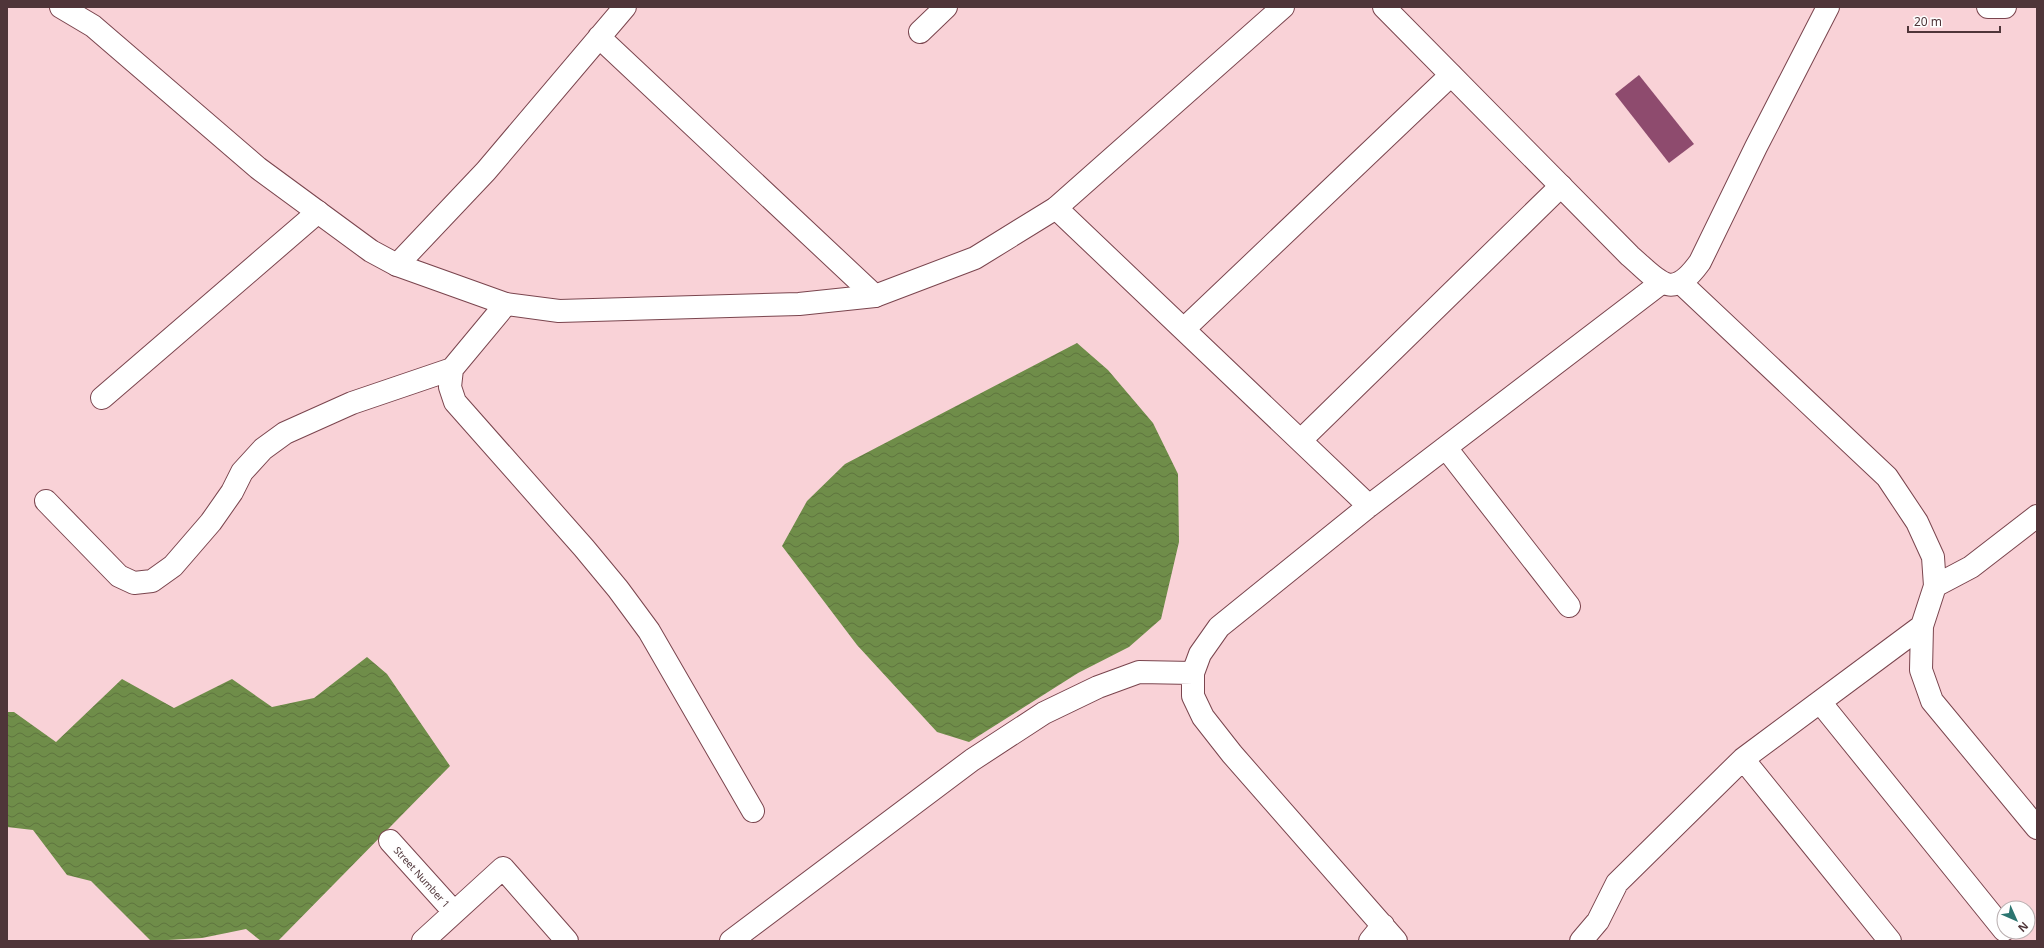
<svg xmlns="http://www.w3.org/2000/svg" width="2044" height="948" font-family="'Noto Sans',sans-serif">
<style>
.water{fill:url(#water-waves)}
.building{fill:#8e4b6e}
.lines{fill:none;stroke-linecap:round;stroke-linejoin:round}
.minor-casing{stroke:#7a454e;stroke-width:24}
.secondary-casing{stroke:#7a454e;stroke-width:24}
.minor{stroke:#fff;stroke-width:22}
.secondary{stroke:#fff;stroke-width:22}
.labels{text-anchor:middle;dominant-baseline:central;stroke-width:4;stroke-linejoin:round;paint-order:stroke}
.street-label{font-size:10px;fill:#4f3539;stroke:#fefefe}
</style>
<defs>
<pattern id="water-waves" width="16" height="10" patternUnits="userSpaceOnUse"><rect width="16" height="10" fill="#6f8d49"/><path d="M0 5q4-4 8 0t8 0" fill="none" stroke="#5e743e"/></pattern>
</defs>
<rect width="100%" height="100%" fill="#f9d2d7"/>
<path class="water" d="M1077 343 1108 370 1153 423 1178 474 1179 542 1161 619 1129 647 1078 673 969 742 937 732 857 645 782 546 807 501 845 464Z
M367 657 387 674 450 766 278 941H261L246 929 202 938 151 941 91 881 67 875 33 830 7 827V712H14L56 742 122 679 174 708 232 679 272 707 314 698Z"/>
<path class="building" d="M1639 75 1694 144 1669 163 1615 94Z"/>
<g class="lines">
<g class="minor-casing">
<path id="minor" d="M920 32 946 7
M599 37 875 296
M1056 208 1369 506
M397 265 486 171 625 7
M1681 283 1887 477 1917 522 1933 557 1935 586 1922 626 1921 670 1932 701 2037 828
M506 304 452 369 450 387 455 402 584 548 618 589 649 631 753 811
M1184 329 1451 75
M102 398 318 212
M1301 440 1561 186
M1446 448 1569 606
M46 501 119 576 134 583 152 581 173 566 211 522 232 492 242 472 263 449 285 433 352 403 452 369
M1935 586 1971 567 2037 516
M1820 702 2004 930
M1743 759 1890 941
M390 841 454 912
M423 941 503 868 567 941
M731 941 972 760 1044 713 1098 687 1139 672 1193 673
M1370 941 1383 925
M1396 941 1232 754 1203 717 1193 696V673L1200 654 1219 627 1369 506 1661 283
M1581 941 1598 921 1617 883 1743 759 1922 626"/>
</g>
<g class="secondary-casing">
<path id="secondary" d="M61 7 93 26 258 168 371 251 397 265 506 304 559 311 799 304 875 296 975 258 1056 208 1283 7
M1384 7 1630 256C1660 282 1671 302 1700 262L1756 147 1828 7
M1988 7H2005"/>
</g>
<use href="#minor" class="minor"/>
<use href="#secondary" class="secondary"/>
</g>
<g class="labels">
<g class="street-label">
<text transform="translate(422 877) rotate(48)">Street Number 1</text>
</g>
</g>
<rect width="2044" height="948" fill="none" stroke="#4f3539" stroke-width="16"/>
<g transform="translate(2016 920) rotate(135)"><circle r="19" fill="#fefefe" stroke="#b8aeaf"/>
<path d="M0-3L7 15L0 10L-7 15Z" fill="#2c7570"/>
<text y="-6" font-size="11" font-weight="bold" text-anchor="middle" fill="#4f3539">N</text>
</g>
<path d="M1908 26v6h92v-6" fill="none" stroke="#4f3539" stroke-width="2"/>
<text x="1914" y="26" font-size="12" fill="#4f3539" stroke="#fefefe" stroke-width="3" paint-order="stroke">20 m</text>
</svg>
